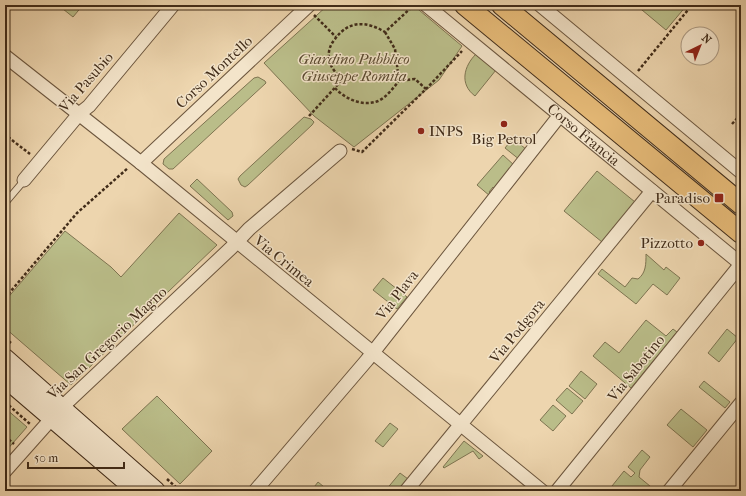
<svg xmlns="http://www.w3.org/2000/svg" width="746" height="496" font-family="'IM FELL French Canon',serif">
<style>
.green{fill:#babd89;stroke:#7e7451}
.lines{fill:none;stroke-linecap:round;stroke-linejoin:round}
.lane-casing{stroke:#6c563e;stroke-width:8}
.street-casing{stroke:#6c563e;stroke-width:15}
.secondary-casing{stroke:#412c19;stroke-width:20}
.primary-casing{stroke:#412c19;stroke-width:22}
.path{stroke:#412c19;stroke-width:2.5;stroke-dasharray:3 2;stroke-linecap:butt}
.lane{stroke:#f3e4ca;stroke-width:6}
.street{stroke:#f3e4ca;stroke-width:13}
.secondary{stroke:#f3e4ca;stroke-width:18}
.primary{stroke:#e6ba77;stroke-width:20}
.poi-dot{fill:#8f2418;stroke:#f3e4ca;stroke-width:1.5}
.labels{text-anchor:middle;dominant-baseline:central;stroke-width:3;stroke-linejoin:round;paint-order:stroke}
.park-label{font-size:15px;font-style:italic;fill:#59492f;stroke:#f3e4ca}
.street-label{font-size:15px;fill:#412c19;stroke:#f3e4ca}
.poi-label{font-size:15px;fill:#412c19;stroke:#f3e4ca;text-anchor:end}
</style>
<rect width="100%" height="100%" fill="#edd5ae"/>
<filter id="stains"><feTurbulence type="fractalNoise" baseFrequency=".005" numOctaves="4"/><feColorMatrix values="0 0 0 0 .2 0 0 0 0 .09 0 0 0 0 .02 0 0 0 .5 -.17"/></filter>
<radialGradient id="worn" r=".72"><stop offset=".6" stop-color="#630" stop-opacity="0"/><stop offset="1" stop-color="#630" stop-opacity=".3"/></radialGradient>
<path class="green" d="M58 5H83L73 17Z
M328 5H413L462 46 439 80 354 147 314 116 264 63Z
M636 5H687L666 30Z
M476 54 496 70 475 96C459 84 464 66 476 54Z
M258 77 265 81 266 83 173 169H169L163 164 164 159 254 78Z
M304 117 311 119 314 122 312 125 248 185 245 187 241 185 238 179 240 176Z
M513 138 528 151 520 160 505 148Z
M503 155 515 166 495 190 493 187 489 192 491 194 490 196 477 185Z
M597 171 635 202 602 242 564 211Z
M197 179 232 212 233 216 228 220 190 186Z
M179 213 217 245 71 385 5 328V301L65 231 111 267 121 277Z
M646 254 664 270 666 267 680 278 667 295 653 284 636 304 598 274 602 269 625 287 632 278 638 279C646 273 646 264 646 254Z
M383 278 407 297 397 309 373 290Z
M646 320 666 336 673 329 677 332 631 388 593 356 605 342 619 353Z
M727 329 738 338 719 362 708 353Z
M581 371 597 384 585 399 569 386Z
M704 381 730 402 725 408 699 387Z
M567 388 583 401 572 414 556 400Z
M157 396 212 451 180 484 122 429Z
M553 405 566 416 553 431 540 420Z
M5 408 27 427 5 452Z
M681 409 707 430 693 447 667 425Z
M390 423 398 429 383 447 375 441Z
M464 441 483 456 479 459 473 451 444 468 443 467Z
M642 450 650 457 640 470 639 477 656 491H608L624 471 631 477 635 473 628 467Z
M400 473 408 479 398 491H385Z
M318 482 329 491H311Z"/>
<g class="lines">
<g class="lane-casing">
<path id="lane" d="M5 203 22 183"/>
</g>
<g class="street-casing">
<g id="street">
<path id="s1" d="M426 5 741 264"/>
<path d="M540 5 741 172"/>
<path d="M5 56 141 163 542 491"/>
<path d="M141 163 309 5"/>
<path d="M24 180 79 114 89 106 173 5"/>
<path d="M5 471 61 408 231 248 249 229 340 151"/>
<path d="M255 491 367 360 560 115"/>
<path d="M406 491 652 191"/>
<path d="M557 491 741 264"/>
<path d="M669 491 741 403"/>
</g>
</g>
<g class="secondary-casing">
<path id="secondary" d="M5 358 156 491
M5 378 137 491"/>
</g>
<g class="primary-casing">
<path id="primary" d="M465 5 741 233
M502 5 741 204"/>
</g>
<path class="path" d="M314 15 336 37
M385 32 395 49 399 81
M638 71 692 5
M335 88C345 99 363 107 378 101 387 97 393 88 399 81L415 79 426 89
M309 116 342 80C337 74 330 67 329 59 328 51 330 45 335 39 349 20 366 21 385 32L414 5
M732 124 741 114
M8 137 30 154
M352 149 362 152 426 89 462 51
M5 298 77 213 128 168
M5 338 11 343
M5 402 30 424
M5 436 14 444
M167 479 180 491"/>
<use href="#lane" class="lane"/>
<use href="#street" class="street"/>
<use href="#secondary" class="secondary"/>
<use href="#primary" class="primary"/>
</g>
<g class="poi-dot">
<circle cx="504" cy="124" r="4"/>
<circle cx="421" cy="131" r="4"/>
<rect x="714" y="193" width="10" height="10" rx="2"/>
<circle cx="701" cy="243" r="4"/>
</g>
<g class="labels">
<g class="park-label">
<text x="354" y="59">Giardino Pubblico<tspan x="354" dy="17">Giuseppe Romita</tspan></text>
</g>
<g class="street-label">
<text transform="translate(214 72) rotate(-43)">Corso Montello</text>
<text transform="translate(86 82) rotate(-49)">Via Pasubio</text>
<text stroke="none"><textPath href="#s1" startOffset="204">Corso Francia</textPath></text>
<text transform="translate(284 261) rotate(39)">Via Crimea</text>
<text transform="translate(397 295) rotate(-52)">Via Plava</text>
<text transform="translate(517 331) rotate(-51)">Via Podgora</text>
<text transform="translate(107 343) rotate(-43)">Via San Gregorio Magno</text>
<text transform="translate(636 368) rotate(-51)">Via Sabotino</text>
</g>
<g class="poi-label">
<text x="429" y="131" text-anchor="start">INPS</text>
<text x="504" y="139" text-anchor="middle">Big Petrol</text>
<text x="710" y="198">Paradiso</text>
<text x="693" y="243">Pizzotto</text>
</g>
</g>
<rect width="746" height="496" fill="none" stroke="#edd5ae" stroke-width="20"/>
<rect x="6" y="6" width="734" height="484" fill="none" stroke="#412c19" stroke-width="2"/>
<rect x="10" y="10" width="726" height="476" fill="none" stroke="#412c19"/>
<g transform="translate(700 46) rotate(43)"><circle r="19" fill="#f3e4ca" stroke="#ac9a83"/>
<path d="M0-3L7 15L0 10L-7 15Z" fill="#8f2418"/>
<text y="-6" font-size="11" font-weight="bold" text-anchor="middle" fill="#412c19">N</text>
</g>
<path d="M28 462v6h96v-6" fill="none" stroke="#412c19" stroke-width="2"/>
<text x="34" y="462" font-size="12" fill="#412c19" stroke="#f3e4ca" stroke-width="3" paint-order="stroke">50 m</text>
<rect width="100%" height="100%" filter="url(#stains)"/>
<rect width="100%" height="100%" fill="url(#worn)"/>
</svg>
